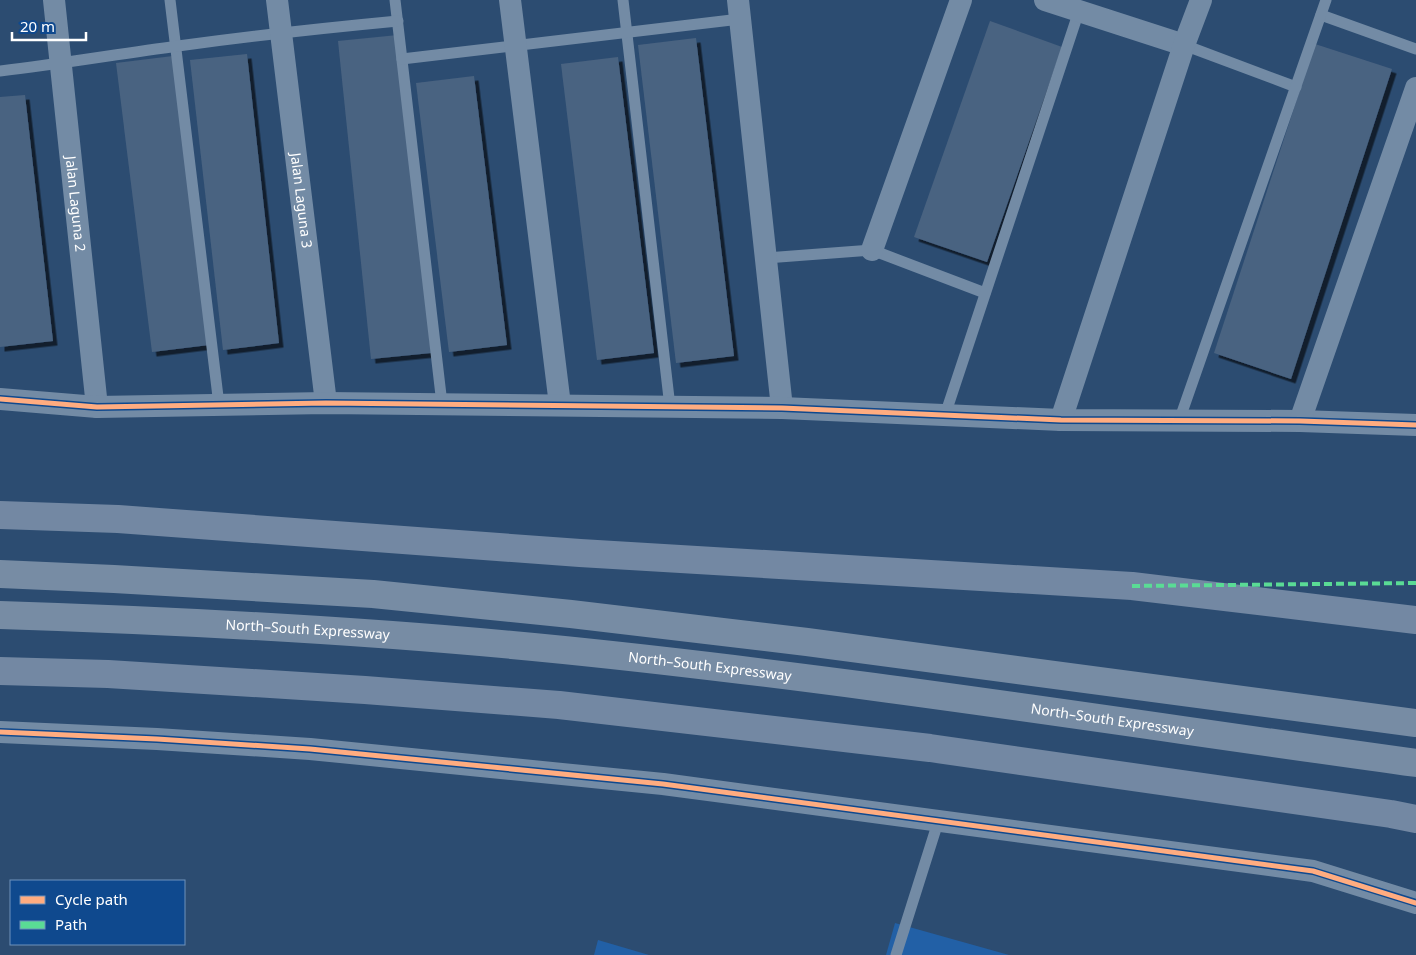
<svg xmlns="http://www.w3.org/2000/svg" width="1416" height="955" font-family="'Noto Sans',sans-serif">
  <defs>
    <filter id="shadow"><feDropShadow dx="4.5" dy="4.5" stdDeviation="0" flood-color="#0009"/></filter>
  </defs>
  <rect width="100%" height="100%" fill="#2c4c71"/>
  <g fill="#2260a6">
    <path d="M895,923L1009,955H886Z"/>
    <path d="M598,940L649,955H594Z"/>
  </g>
  <g fill="#4a6381" filter="url(#shadow)">
    <path d="M990,21L1062,47L987,262L914,237Z"/>
    <path d="M398,35L431,353L371,359L338,41Z"/>
    <path d="M696,38L734,356L676,363L638,45Z"/>
    <path d="M1315,44L1392,69L1291,379L1214,353Z"/>
    <path d="M247,54L279,343L223,350L190,60Z"/>
    <path d="M173,56L209,345L152,352L116,63Z"/>
    <path d="M618,57L654,353L597,360L561,64Z"/>
    <path d="M474,76L507,345L449,352L416,83Z"/>
    <path d="M25,95L53,341L0,347V97Z"/>
  </g>
  <g fill="none" stroke-linecap="round" stroke-linejoin="round">
    <g stroke="#738ba5" stroke-width="11">
      <path d="M170,0L219,405"/>
      <path d="M395,0L442,404"/>
      <path d="M623,0L670,407"/>
      <path d="M1321,15L1416,49"/>
      <path d="M1184,45L1296,87"/>
      <path d="M402,59L740,19"/>
      <path d="M0,71C60,64 118,54 178,46C251,36 324,28 398,21"/>
      <path d="M766,258L872,250L985,293"/>
      <path d="M945,415L1079,11"/>
      <path d="M1179,421L1326,0"/>
      <path d="M896,955L939,819"/>
    </g>
    <g stroke="#738ba5" stroke-width="22">
      <path id="s1" d="M54,0L97,407"/>
      <path id="s2" d="M277,0L326,403"/>
      <path d="M510,0L560,405"/>
      <path d="M738,0L782,408"/>
      <path d="M1045,0L1184,45"/>
      <path d="M872,250L961,0"/>
      <path d="M0,399L97,407L326,403L782,408L1061,420L1300,421L1416,425"/>
      <path d="M1061,420L1184,45L1201,0"/>
      <path d="M1300,421L1416,88"/>
      <path d="M0,732L157,739L310,749L663,784L1313,871L1416,903"/>
    </g>
    <g stroke="#7388a3" stroke-width="28">
      <path d="M0,515L118,519L580,553L1132,586L1416,620"/>
      <path d="M0,671L108,674L365,690L559,705L930,748L1391,814L1416,819"/>
    </g>
    <g stroke="#778ca4" stroke-width="28">
      <path d="M0,574L114,579L373,594L571,614L807,642L1416,723"/>
      <path id="s3" d="M0,615C188,621 377,631 564,650C849,679 1132,724 1416,763"/>
    </g>
    <path stroke="#5adb95" stroke-width="4" stroke-dasharray="8 4" stroke-linecap="butt" d="M1132,586L1416,583"/>
    <g stroke="#0f498e" stroke-width="8">
      <g id="cycleway">
        <path d="M0,399L97,407L326,403L782,408L1061,420L1300,421L1416,425"/>
        <path d="M0,732L157,739L310,749L663,784L1313,871L1416,903"/>
      </g>
    </g>
    <use href="#cycleway" stroke="#ffac80" stroke-width="5"/>
  </g>
  <g text-anchor="middle" stroke-width="5" stroke-linejoin="round" paint-order="stroke">
    <g font-size="14" fill="#fff" stroke="#0f498e">
      <text dy="5" stroke="none"><textPath href="#s2" startOffset="202">Jalan Laguna 3</textPath></text>
      <text dy="5" stroke="none"><textPath href="#s1" startOffset="205">Jalan Laguna 2</textPath></text>
      <text dy="5" stroke="none"><textPath href="#s3" startOffset="308">North–South Expressway</textPath></text>
      <text dy="5" stroke="none"><textPath href="#s3" startOffset="712">North–South Expressway</textPath></text>
      <text dy="5" stroke="none"><textPath href="#s3" startOffset="1118">North–South Expressway</textPath></text>
    </g>
  </g>
  <rect x="10" y="880" width="175" height="65" fill="#0f498e" stroke="#6f92bb"/>
  <rect x="20" y="896" width="25" height="8" fill="#ffac80" stroke="#6f92bb"/>
  <text x="55" y="905" font-size="15" fill="#ffffff">Cycle path</text>
  <rect x="20" y="921" width="25" height="8" fill="#5adb95" stroke="#6f92bb"/>
  <text x="55" y="930" font-size="15" fill="#ffffff">Path</text>
  <path d="M12 32v8h74v-8" fill="none" stroke="#ffffff" stroke-width="2.5"/>
  <text x="20" y="32" font-size="15" fill="#ffffff" stroke="#0f498e" stroke-width="4" paint-order="stroke">20 m</text>
</svg>
